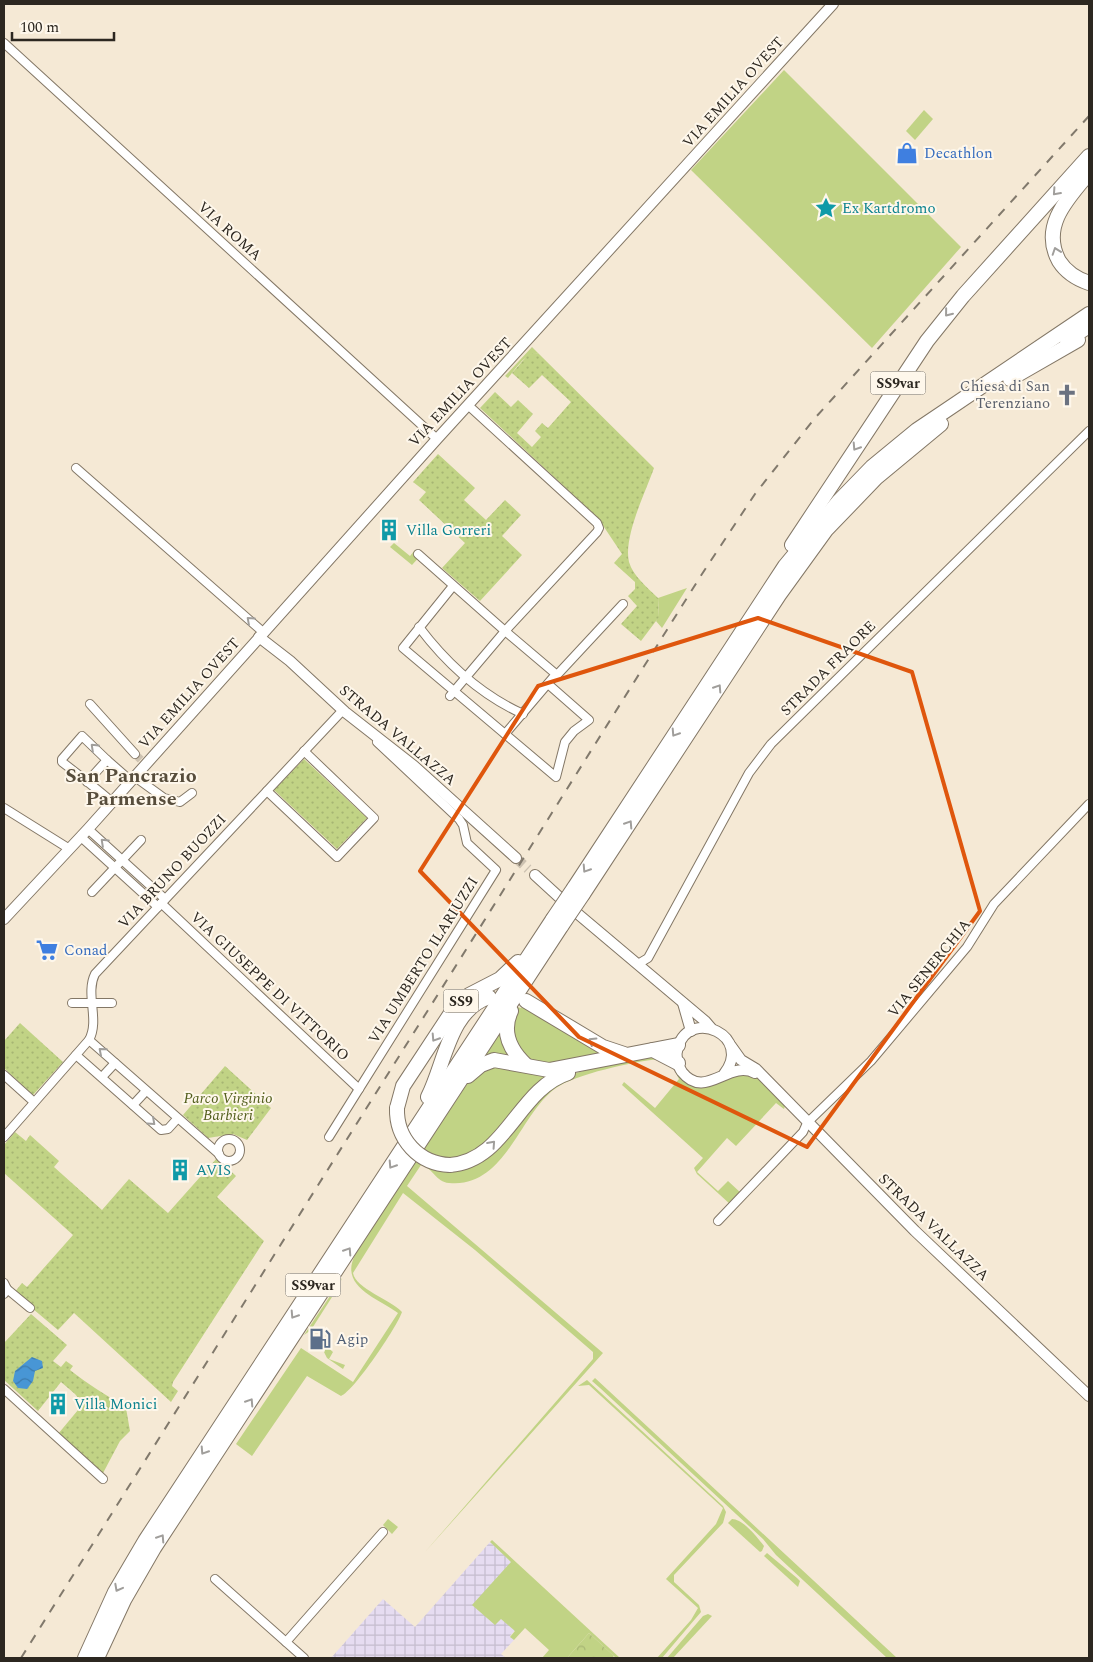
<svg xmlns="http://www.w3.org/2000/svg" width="1093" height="1662" font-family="Spectral,serif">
  <defs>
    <pattern id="industrial-grid" width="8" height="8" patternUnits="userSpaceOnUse" patternTransform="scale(1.25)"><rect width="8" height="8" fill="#e6dcf1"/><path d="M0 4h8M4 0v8" fill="none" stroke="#c5bdce"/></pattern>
    <pattern id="forest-crowns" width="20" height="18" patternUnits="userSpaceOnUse" patternTransform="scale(1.25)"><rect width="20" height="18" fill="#c1d385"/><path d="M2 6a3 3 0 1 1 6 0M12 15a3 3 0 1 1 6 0" fill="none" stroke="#a6b573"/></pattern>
    <pattern id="park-dots" width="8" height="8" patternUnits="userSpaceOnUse" patternTransform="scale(1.25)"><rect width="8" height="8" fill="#c1d385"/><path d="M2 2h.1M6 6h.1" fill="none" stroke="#a6b573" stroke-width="1.8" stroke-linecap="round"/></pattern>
    <pattern id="water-waves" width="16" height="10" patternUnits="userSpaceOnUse" patternTransform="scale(1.25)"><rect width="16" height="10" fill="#4896d5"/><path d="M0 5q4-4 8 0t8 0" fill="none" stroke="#3c7aac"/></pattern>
  </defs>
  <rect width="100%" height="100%" fill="#f5e9d5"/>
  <path fill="url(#industrial-grid)" d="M490,1542L547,1595L510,1636L514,1640L501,1654L506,1658H331L383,1599L415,1627Z"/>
  <g fill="#c1d385">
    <path d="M784,70L961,247L872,348L691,170Z"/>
    <path d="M924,110L933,119L915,140L906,131Z"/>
    <path d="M532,347L539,354C527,350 515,370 508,378L505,376Z"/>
    <path d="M394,543L410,556L415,550L422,554L412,565L390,547Z"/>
    <path d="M687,588L662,628L656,621L659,616L658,598Z"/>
    <path d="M524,1004L604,1052L551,1065L531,1062L510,1036L517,1007L521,1008Z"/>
    <path d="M500,1031L512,1057L481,1060Z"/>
    <path d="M650,1055C679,1053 672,1074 692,1083C714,1094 727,1067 747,1073C761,1076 776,1095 785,1106L784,1109L776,1103L736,1146L727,1138L697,1172L718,1191L728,1181L742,1194L731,1205L697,1174L694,1168L703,1158L622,1085L624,1082L655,1108L679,1079L671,1063L658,1059C633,1062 576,1074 556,1088C520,1113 505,1189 449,1183C436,1182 433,1168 421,1165L407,1186L603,1353L425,1552L593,1359V1352L475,1250L403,1193L353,1273C356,1289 390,1299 402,1312C397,1327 354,1391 341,1396L307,1376L252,1456L236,1444L301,1348L353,1382L398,1313C378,1298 339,1287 355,1255L417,1159C430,1167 442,1169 455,1167C501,1162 516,1107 551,1084C572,1071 625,1060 650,1055Z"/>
    <path d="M487,1065L549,1075L483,1148L450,1161L422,1152L473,1075Z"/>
    <path d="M342,1278L339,1286L311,1330L304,1335Z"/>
    <path d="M326,1346L333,1352L329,1359L345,1365L343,1369L327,1358L324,1352Z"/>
    <path d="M595,1378L897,1658H887L776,1555L763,1539L600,1388L592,1381Z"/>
    <path d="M587,1380L723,1506L726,1512L723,1523L674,1575V1582L699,1605L701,1612L662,1658H657L691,1620L698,1608L666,1579L716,1524L723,1508L589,1385L578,1386Z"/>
    <path d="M388,1519L398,1527L392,1534L383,1525Z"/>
    <path d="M732,1519C743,1519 757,1537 764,1546L762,1551L760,1552L728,1523Z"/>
    <path d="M492,1540L620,1658H616L589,1633L567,1658H542L549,1650L525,1628L514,1640L510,1637L515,1631L501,1619L495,1625L472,1605L511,1562L490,1542Z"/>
    <path d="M767,1553L797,1578L800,1581L798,1587L764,1556Z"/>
    <path d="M708,1614L712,1616L673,1658H667L703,1616Z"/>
  </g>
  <path fill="url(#forest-crowns)" d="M589,1633L614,1656L612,1658H567Z"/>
  <g fill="url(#park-dots)">
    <path d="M535,353L539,354L654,468C646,491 623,537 629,562C633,576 648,588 658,598L659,617L641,641L621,624L637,606L628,596L635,589V582L614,563L622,554L598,518L480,408L495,392L511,407L518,400L533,414L517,433L532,447L541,437L535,431L542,423L548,428L571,402L542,375L529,388L512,373L528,355Z"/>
    <path d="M438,454L475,488L464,500L486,520L505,500L521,515L502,536L522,555L480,601L442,568L465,543L419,500L426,492L413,482Z"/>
    <path d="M304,759L367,818L337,849L274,790Z"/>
    <path d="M20,1023L63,1062L33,1095L4,1068V1041Z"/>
    <path d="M225,1066L271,1108L247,1140L233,1134L208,1138L183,1115Z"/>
    <path d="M15,1132L26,1141L30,1135L59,1161L54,1167L102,1210L129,1179L168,1213L217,1158L236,1176L217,1197L264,1241L173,1382L172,1386L178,1391L171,1402L74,1313L58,1330L14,1293L22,1283L27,1287L73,1235L4,1173V1145Z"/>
    <path d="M31,1314L67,1345L53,1361L61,1367L66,1361L73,1366L70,1370C87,1384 107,1395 126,1408L130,1431L120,1441L102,1475L58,1434L83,1404L75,1394L61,1382L38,1411L4,1380V1343Z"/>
  </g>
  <path fill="url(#water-waves)" d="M32,1357L42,1361L43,1368L35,1371L33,1381L27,1389L18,1388L13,1381L15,1371Z"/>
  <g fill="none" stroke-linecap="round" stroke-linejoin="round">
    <path stroke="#cdc2b1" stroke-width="8" stroke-dasharray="8 4" stroke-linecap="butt" d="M135,754L143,762"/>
    <path stroke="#cdc2b1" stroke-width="10" stroke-dasharray="10 5" stroke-linecap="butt" d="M516,858L528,869"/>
    <g stroke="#837766" stroke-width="10">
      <g id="street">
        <path d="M4,43L437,439"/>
        <path d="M469,406L597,523L599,528L597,532L505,631L557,675L623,604"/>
        <path d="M76,468L263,632"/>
        <path d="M418,554L505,631L450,696"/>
        <path d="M453,586L403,648L556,777L565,742L574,731L589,720L548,684"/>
        <path d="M419,627C447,664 481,695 523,714"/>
        <path d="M90,704L135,754"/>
        <path d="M505,734L556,674"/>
        <path d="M107,760L131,781"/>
        <path d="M135,777L164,798L180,802L192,793"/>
        <path d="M87,782L107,760L82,736L62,759V762C79,775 96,788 112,802"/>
        <path d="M267,791L337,857L374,818L304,751"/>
        <path d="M4,808L68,848"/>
        <path d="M88,829L165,899"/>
        <path d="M81,837L158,907"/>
        <path d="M92,892L141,840"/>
        <path d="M161,903L359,1089"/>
        <path d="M638,964L648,958L749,773L771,744L1089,431"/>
        <path d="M72,1003H112"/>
        <path d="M89,1040L219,1154"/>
        <path d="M76,1055L161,1130L168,1129L177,1119"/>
        <path d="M4,1075L34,1102"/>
        <path d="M102,1077L115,1063"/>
        <path d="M133,1105L146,1091"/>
        <path d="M4,1137L89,1040C100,1020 85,994 95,974L343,710"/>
        <path d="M329,1137L496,870L467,843L463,825L459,819L377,742"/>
        <circle cx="229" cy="1150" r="11"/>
        <path d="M718,1221L803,1132L807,1123L871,1061L967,947L994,904L1089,804"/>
        <path d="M4,1283L7,1289L4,1294"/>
        <path d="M7,1289L30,1308"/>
        <path d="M4,1389L103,1479"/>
        <path d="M215,1579L304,1658"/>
        <path d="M286,1642L383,1532"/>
      </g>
    </g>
    <g stroke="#837766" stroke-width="12">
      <g id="secondary">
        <path d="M259,637L290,661L345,712L414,766L516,858"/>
        <path d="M535,875L559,897"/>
        <path d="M578,914L705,1021L711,1028"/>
        <path d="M4,919L88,829L437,439L833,4"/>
        <path d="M683,1003L691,1031"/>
        <path d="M731,1046L741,1060L756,1069L915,1231L1089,1396"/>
        <path d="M724,1074C754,1036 690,1007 678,1047C675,1055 677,1065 682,1072C705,1101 729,1059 755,1073"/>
      </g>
    </g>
    <g stroke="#837766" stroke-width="16">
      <g id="highway">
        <path d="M1089,173C1068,198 1040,226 1059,261C1066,272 1077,279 1089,283"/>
        <path d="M1067,340L1089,326"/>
        <path d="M1010,379L1078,340"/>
        <path d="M792,545L927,341L963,296L1089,156"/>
        <path d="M574,888L785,566L838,502L872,467L917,430L1089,314"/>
        <path d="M583,894L779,595L826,530L877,477L941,424"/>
        <path d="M526,1001L603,1047L624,1054"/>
        <path d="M511,1011C501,1032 510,1050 526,1065"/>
        <path d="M653,1050L678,1063"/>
        <path d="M468,1076L481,1065L494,1060L549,1070L678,1045"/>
        <path d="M428,1097C445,1064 449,1010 489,997"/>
        <path d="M397,1108L403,1086L455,1007L469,995L500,979L518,962"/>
        <path d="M450,1165C506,1161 518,1089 568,1073"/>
        <path d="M85,1658L115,1592L145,1541L553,919"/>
        <path d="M97,1658L124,1600L154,1548L562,925"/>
      </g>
    </g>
    <use href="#street" stroke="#fff" stroke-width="8"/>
    <use href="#secondary" stroke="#fff" stroke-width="10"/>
    <use href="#highway" stroke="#fff" stroke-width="14"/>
    <path stroke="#81796c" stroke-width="2" stroke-dasharray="9 9" stroke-linecap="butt" d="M21,1658L702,574L755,494L815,418L1089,116"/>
    <g stroke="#837766" stroke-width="16" stroke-linecap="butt">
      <g id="highway-bridge">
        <path d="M553,919L574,888"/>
        <path d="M562,925L583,894"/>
        <path d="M397,1108C396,1139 419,1164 450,1165"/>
      </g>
    </g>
    <use href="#highway-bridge" stroke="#fff" stroke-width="14"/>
  </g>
  <defs><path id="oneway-chevron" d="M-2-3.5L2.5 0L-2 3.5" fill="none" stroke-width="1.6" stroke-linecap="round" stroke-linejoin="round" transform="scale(1.25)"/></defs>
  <g stroke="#a09e9b">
    <use href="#oneway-chevron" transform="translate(1056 192) rotate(132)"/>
    <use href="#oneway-chevron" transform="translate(1056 251) rotate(-109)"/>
    <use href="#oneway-chevron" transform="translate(948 313) rotate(129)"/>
    <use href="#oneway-chevron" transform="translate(856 447) rotate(123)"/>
    <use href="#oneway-chevron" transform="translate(250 620) rotate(-138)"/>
    <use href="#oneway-chevron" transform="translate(718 688) rotate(-57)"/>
    <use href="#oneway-chevron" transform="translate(675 733) rotate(123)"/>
    <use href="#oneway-chevron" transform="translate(94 747) rotate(-137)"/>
    <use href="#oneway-chevron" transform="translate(629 824) rotate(-57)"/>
    <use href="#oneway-chevron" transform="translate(104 842) rotate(-137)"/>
    <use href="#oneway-chevron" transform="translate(586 869) rotate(123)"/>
    <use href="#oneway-chevron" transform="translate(435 1038) rotate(123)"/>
    <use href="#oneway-chevron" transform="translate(592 1041) rotate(-148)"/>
    <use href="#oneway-chevron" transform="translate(102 1051) rotate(-139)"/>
    <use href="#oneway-chevron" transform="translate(152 1122) rotate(42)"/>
    <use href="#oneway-chevron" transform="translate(492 1144) rotate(-48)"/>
    <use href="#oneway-chevron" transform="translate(392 1165) rotate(123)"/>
    <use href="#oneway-chevron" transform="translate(348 1251) rotate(-57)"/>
    <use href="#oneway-chevron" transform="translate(294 1315) rotate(123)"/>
    <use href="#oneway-chevron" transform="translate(250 1402) rotate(-57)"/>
    <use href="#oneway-chevron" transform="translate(204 1451) rotate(123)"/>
    <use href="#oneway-chevron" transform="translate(161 1538) rotate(-57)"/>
    <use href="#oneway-chevron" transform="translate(118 1588) rotate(118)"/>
  </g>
  <path fill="none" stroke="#df560d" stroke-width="4" stroke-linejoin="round" d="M758,618L912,672L980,911L807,1147L579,1037L420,871L538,686Z"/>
  <defs>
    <g id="shop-bare" transform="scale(1.725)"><path d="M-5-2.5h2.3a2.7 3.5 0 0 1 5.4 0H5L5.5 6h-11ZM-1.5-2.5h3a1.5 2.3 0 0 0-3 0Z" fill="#3f7fe0" stroke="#fef7eb" stroke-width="2.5" paint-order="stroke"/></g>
    <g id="sight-bare" transform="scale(1.725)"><path d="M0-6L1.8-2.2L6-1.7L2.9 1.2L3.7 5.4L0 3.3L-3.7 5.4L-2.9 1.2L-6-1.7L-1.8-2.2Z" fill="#0f9aa8" stroke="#fef7eb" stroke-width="2.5" paint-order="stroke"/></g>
    <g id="church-bare" transform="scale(1.725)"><path d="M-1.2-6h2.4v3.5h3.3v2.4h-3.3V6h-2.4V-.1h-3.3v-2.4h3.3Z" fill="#6b7280" stroke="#fef7eb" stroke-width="2.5" paint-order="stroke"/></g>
    <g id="building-bare" transform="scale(1.725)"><path d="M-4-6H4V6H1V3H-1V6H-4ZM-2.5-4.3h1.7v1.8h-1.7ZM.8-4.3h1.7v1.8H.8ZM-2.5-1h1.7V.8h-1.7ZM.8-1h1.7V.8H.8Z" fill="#0f9aa8" stroke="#fef7eb" stroke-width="2.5" paint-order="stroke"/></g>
    <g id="supermarket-bare" transform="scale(1.725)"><path d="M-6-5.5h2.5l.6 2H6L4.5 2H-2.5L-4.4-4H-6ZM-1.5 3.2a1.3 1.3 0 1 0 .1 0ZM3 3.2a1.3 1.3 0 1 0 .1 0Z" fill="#3f7fe0" stroke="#fef7eb" stroke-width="2.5" paint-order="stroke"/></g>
    <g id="fuel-bare" transform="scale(1.725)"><path d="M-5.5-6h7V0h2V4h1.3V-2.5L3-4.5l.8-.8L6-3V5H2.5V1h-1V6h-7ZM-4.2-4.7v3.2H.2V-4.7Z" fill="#5c6f8a" stroke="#fef7eb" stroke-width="2.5" paint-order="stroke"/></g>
  </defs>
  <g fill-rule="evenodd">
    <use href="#shop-bare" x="907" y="153"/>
    <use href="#sight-bare" x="826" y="208"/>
    <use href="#church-bare" x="1067" y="395"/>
    <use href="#building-bare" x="389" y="530"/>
    <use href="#supermarket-bare" x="47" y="950"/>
    <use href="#building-bare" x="180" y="1170"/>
    <use href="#fuel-bare" x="320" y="1339"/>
    <use href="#building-bare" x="58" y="1404"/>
  </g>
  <g text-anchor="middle" stroke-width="4" stroke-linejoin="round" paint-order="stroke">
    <g fill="#fef7eb" stroke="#6b655d" stroke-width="1">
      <rect x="870.5" y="371.5" width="55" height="23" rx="4"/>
      <rect x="443.5" y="989.5" width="35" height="23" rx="4"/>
      <rect x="285.5" y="1273.5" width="55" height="23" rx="4"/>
    </g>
    <g font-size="14" font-weight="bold" fill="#2c2720">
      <text x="898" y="388">SS9var</text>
      <text x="461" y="1006">SS9</text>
      <text x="313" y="1290">SS9var</text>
    </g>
    <g font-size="15" fill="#2c2720" stroke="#fef7eb">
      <text transform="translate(733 92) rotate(-48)" y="5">VIA EMILIA OVEST</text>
      <text transform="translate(230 231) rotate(42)" y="5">VIA ROMA</text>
      <text transform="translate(460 392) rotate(-47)" y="5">VIA EMILIA OVEST</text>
      <text transform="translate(828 668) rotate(-45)" y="5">STRADA FRAORE</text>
      <text transform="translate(189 693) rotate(-48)" y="5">VIA EMILIA OVEST</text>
      <text transform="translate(398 735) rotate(40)" y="5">STRADA VALLAZZA</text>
      <text transform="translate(172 871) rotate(-47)" y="5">VIA BRUNO BUOZZI</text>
      <text transform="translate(423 960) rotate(-58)" y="5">VIA UMBERTO ILARIUZZI</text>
      <text transform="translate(929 968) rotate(-51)" y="5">VIA SENERCHIA</text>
      <text transform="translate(270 986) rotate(43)" y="5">VIA GIUSEPPE DI VITTORIO</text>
      <text transform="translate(934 1227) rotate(44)" y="5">STRADA VALLAZZA</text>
    </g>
    <g font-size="15" fill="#366cbe" stroke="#fef7eb" text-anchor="start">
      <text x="924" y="158">Decathlon</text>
      <text x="64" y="955">Conad</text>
    </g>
    <g font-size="15" fill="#0d838f" stroke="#fef7eb" text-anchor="start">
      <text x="842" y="213">Ex Kartdromo</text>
      <text x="406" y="535">Villa Gorreri</text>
      <text x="196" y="1175">AVIS</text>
      <text x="74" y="1409">Villa Monici</text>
    </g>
    <g font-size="15" fill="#5b616d" stroke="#fef7eb" text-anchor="end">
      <text x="1050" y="391">Chiesa di San<tspan x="1050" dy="17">Terenziano</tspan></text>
    </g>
    <g font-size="15" font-style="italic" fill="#525e1c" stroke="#fef7eb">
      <text x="228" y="1103">Parco Virginio<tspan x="228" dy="17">Barbieri</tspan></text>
    </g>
    <g font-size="15" fill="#4e5e75" stroke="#fef7eb" text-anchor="start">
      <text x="336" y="1344">Agip</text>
    </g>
    <g font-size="20" font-weight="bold" fill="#574d3c" stroke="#fef7eb">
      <text x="131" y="782">San Pancrazio<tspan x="131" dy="23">Parmense</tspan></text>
    </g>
  </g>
  <rect width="1093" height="1662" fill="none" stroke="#2c2720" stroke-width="10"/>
  <path d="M12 32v8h102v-8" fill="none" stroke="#2c2720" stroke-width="2.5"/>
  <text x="20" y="32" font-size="15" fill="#2c2720" stroke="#fef7eb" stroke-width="4" paint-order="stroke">100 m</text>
</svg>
